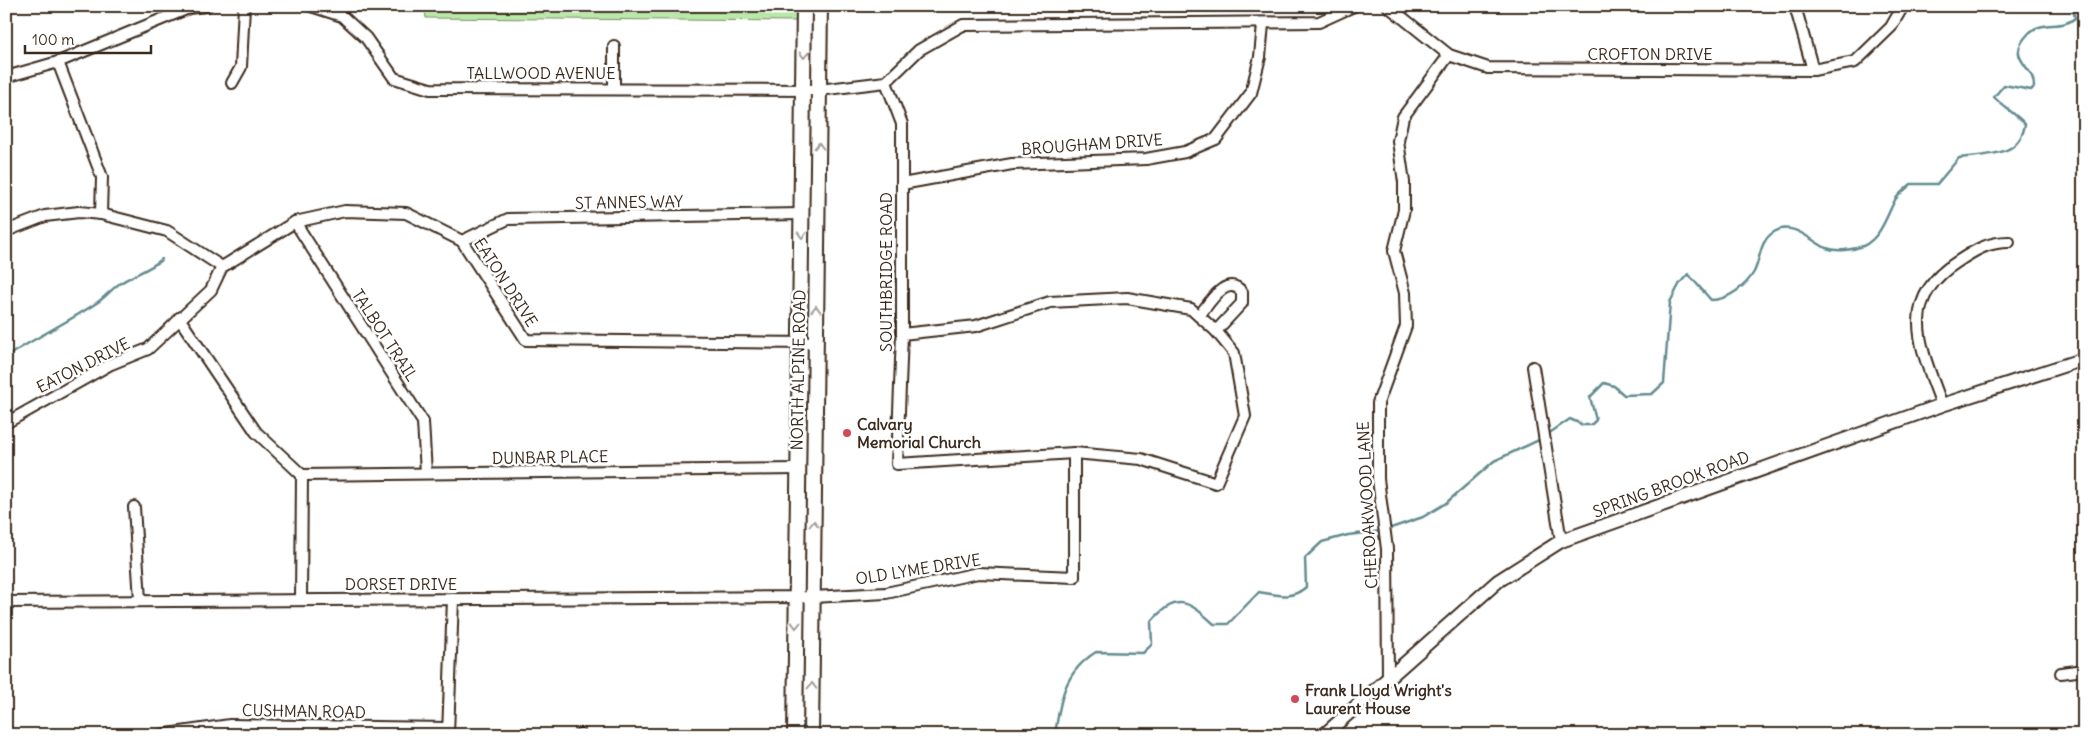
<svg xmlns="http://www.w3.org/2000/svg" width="2090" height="741" font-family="Delius,sans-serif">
  <rect width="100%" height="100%" fill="#fff"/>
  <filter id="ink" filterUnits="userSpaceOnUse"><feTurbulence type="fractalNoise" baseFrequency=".02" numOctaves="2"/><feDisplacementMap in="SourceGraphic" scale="10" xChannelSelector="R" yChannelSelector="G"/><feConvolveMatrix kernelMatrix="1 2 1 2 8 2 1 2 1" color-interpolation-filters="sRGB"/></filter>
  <g filter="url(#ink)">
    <path fill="#b8e9a8" stroke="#7a8a63" d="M424,6H796L797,21L426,18Z"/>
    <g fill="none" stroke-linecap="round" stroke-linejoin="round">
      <g stroke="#648c8f" stroke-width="2.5">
        <path d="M6,357C35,338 66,323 95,304C105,298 112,288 122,282C135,274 151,269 162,259"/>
        <path d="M1548,434L1570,419L1583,425H1591L1596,420L1590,397L1604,383L1614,386L1624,395L1652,394L1664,383L1670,302L1680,283L1688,274L1711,300C1728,300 1746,286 1754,272C1761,258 1759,241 1774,232C1792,220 1811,241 1826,248C1837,252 1853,250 1863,246C1881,238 1887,215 1895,200C1898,194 1906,189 1911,184H1937L1959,158C1987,154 2020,158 2025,124C2015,113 2004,108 1994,97L2004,85L2031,90L2034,87C2035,64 2003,60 2029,33C2042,20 2062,30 2075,18L2072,6"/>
        <path d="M1388,529L1423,517L1446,503L1494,461L1541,439"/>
        <path d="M1055,735C1060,700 1064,672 1096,652L1143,653L1152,644L1151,622C1176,592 1189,601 1214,624H1228L1259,592C1276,595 1292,600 1306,587L1305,558L1322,542L1348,535L1382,531"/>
      </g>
      <g stroke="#3b2a1e" stroke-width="14">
        <g id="minor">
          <path d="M311,6L342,16L366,38L394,78L430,89L819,90L886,82L919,50L963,25L1319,22L1354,6"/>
          <path d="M1388,6L1449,55L1488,68L1813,70L1855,62L1891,27L1903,6"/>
          <path d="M1795,6L1813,70"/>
          <path d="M614,46V88"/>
          <path d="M58,62L102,177L101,214"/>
          <path d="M6,77L58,62L189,8L207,6"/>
          <path d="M886,82L902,124V334L897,464L1074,453L1141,459L1216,483L1245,416L1234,353L1216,331L1191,309L1127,298L1050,302L976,326L902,334"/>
          <path d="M232,83L241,67L244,6"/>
          <path d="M902,184L1012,164L1146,159L1185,152L1216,139L1251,93L1260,57L1263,24"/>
          <path d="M295,222L423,422L426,473"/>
          <path d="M6,231L45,216L79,212L101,214L167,231L222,267"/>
          <path d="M462,241L508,219L802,214"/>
          <path d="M1199,316C1208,305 1226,273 1242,292V303L1216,331"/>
          <path d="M179,318L256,432L302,475L301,599"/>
          <path d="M1533,367L1561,541"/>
          <path d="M1942,405C1922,350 1896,301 1957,262C1975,250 1988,242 2009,242"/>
          <path d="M6,423L111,364L148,349L211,290L222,267L295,222L345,211L406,213L462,241L526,340L816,343"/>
          <path d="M302,475L798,469"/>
          <path d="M134,507L140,600"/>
          <path d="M6,602L813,597L886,593L978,573L1074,577V453"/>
          <path d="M2061,673L2084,670"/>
          <path d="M1388,678L1387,549L1378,479V403L1406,326L1405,293L1394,251L1404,210V182L1398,141L1403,117L1449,55"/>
          <path d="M448,734L453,599"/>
          <path d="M160,735L230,725L448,728"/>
          <path d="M579,735L580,734"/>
        </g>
      </g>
      <g stroke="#3b2a1e" stroke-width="16">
        <path id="tertiary" d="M1324,735L1498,581L1561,541L1942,405L2084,359"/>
      </g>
      <g stroke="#3b2a1e" stroke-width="18">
        <g id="secondary">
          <path d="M795,735L804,6"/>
          <path d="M811,735L820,6"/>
        </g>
      </g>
      <use href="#minor" stroke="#fff" stroke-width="10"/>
      <use href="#tertiary" stroke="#fff" stroke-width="12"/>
      <use href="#secondary" stroke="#fff" stroke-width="14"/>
    </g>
    <defs><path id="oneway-chevron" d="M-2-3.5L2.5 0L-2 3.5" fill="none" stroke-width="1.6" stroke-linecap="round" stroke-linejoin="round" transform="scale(1.25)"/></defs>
    <g stroke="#a79f9a">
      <use href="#oneway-chevron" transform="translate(804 55) rotate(91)"/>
      <use href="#oneway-chevron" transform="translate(819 146) rotate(-89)"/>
      <use href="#oneway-chevron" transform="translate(802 235) rotate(91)"/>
      <use href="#oneway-chevron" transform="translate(816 309) rotate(-89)"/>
      <use href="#oneway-chevron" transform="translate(814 524) rotate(-90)"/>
      <use href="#oneway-chevron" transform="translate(796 625) rotate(91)"/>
      <use href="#oneway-chevron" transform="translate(812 686) rotate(-89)"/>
    </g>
  </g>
  <g fill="#d1495b" stroke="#fff" stroke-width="2">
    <circle cx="847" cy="433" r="5"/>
    <circle cx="1295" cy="699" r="5"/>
  </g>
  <g text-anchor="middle" stroke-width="5" stroke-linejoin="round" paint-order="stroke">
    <g font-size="16" fill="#3b2a1e" stroke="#fff">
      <text x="1650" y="60">CROFTON DRIVE</text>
      <text x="541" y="79">TALLWOOD AVENUE</text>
      <text transform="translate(1092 144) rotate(-4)" y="6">BROUGHAM DRIVE</text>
      <text transform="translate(629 202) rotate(-1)" y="6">ST ANNES WAY</text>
      <text transform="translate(886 272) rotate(-90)" y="6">SOUTHBRIDGE ROAD</text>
      <text transform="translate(506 282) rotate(57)" y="6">EATON DRIVE</text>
      <text transform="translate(385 335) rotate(57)" y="6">TALBOT TRAIL</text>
      <text transform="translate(83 365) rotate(-27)" y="6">EATON DRIVE</text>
      <text transform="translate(798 370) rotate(-89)" y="6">NORTH ALPINE ROAD</text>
      <text transform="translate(550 457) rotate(-1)" y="6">DUNBAR PLACE</text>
      <text transform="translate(1671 484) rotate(-20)" y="6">SPRING BROOK ROAD</text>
      <text transform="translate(1367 505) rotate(-93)" y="6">CHEROAKWOOD LANE</text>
      <text transform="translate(918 569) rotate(-9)" y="6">OLD LYME DRIVE</text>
      <text x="401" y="590">DORSET DRIVE</text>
      <text transform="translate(304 711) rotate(1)" y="6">CUSHMAN ROAD</text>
    </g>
    <g font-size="16" font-weight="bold" fill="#3b2a1e" stroke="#fff" text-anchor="start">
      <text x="857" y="430">Calvary<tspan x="857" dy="18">Memorial Church</tspan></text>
      <text x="1305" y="696">Frank Lloyd Wright's<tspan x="1305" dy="18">Laurent House</tspan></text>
    </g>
  </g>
  <rect width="2090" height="741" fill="none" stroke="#fff" stroke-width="25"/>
  <rect x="12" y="12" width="2065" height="716" fill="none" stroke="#3b2a1e" stroke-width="2" filter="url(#ink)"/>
  <path d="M25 45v8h126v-8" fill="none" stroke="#3b2a1e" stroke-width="2.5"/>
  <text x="32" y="45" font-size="15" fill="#3b2a1e" stroke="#ffffff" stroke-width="4" paint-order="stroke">100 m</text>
</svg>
